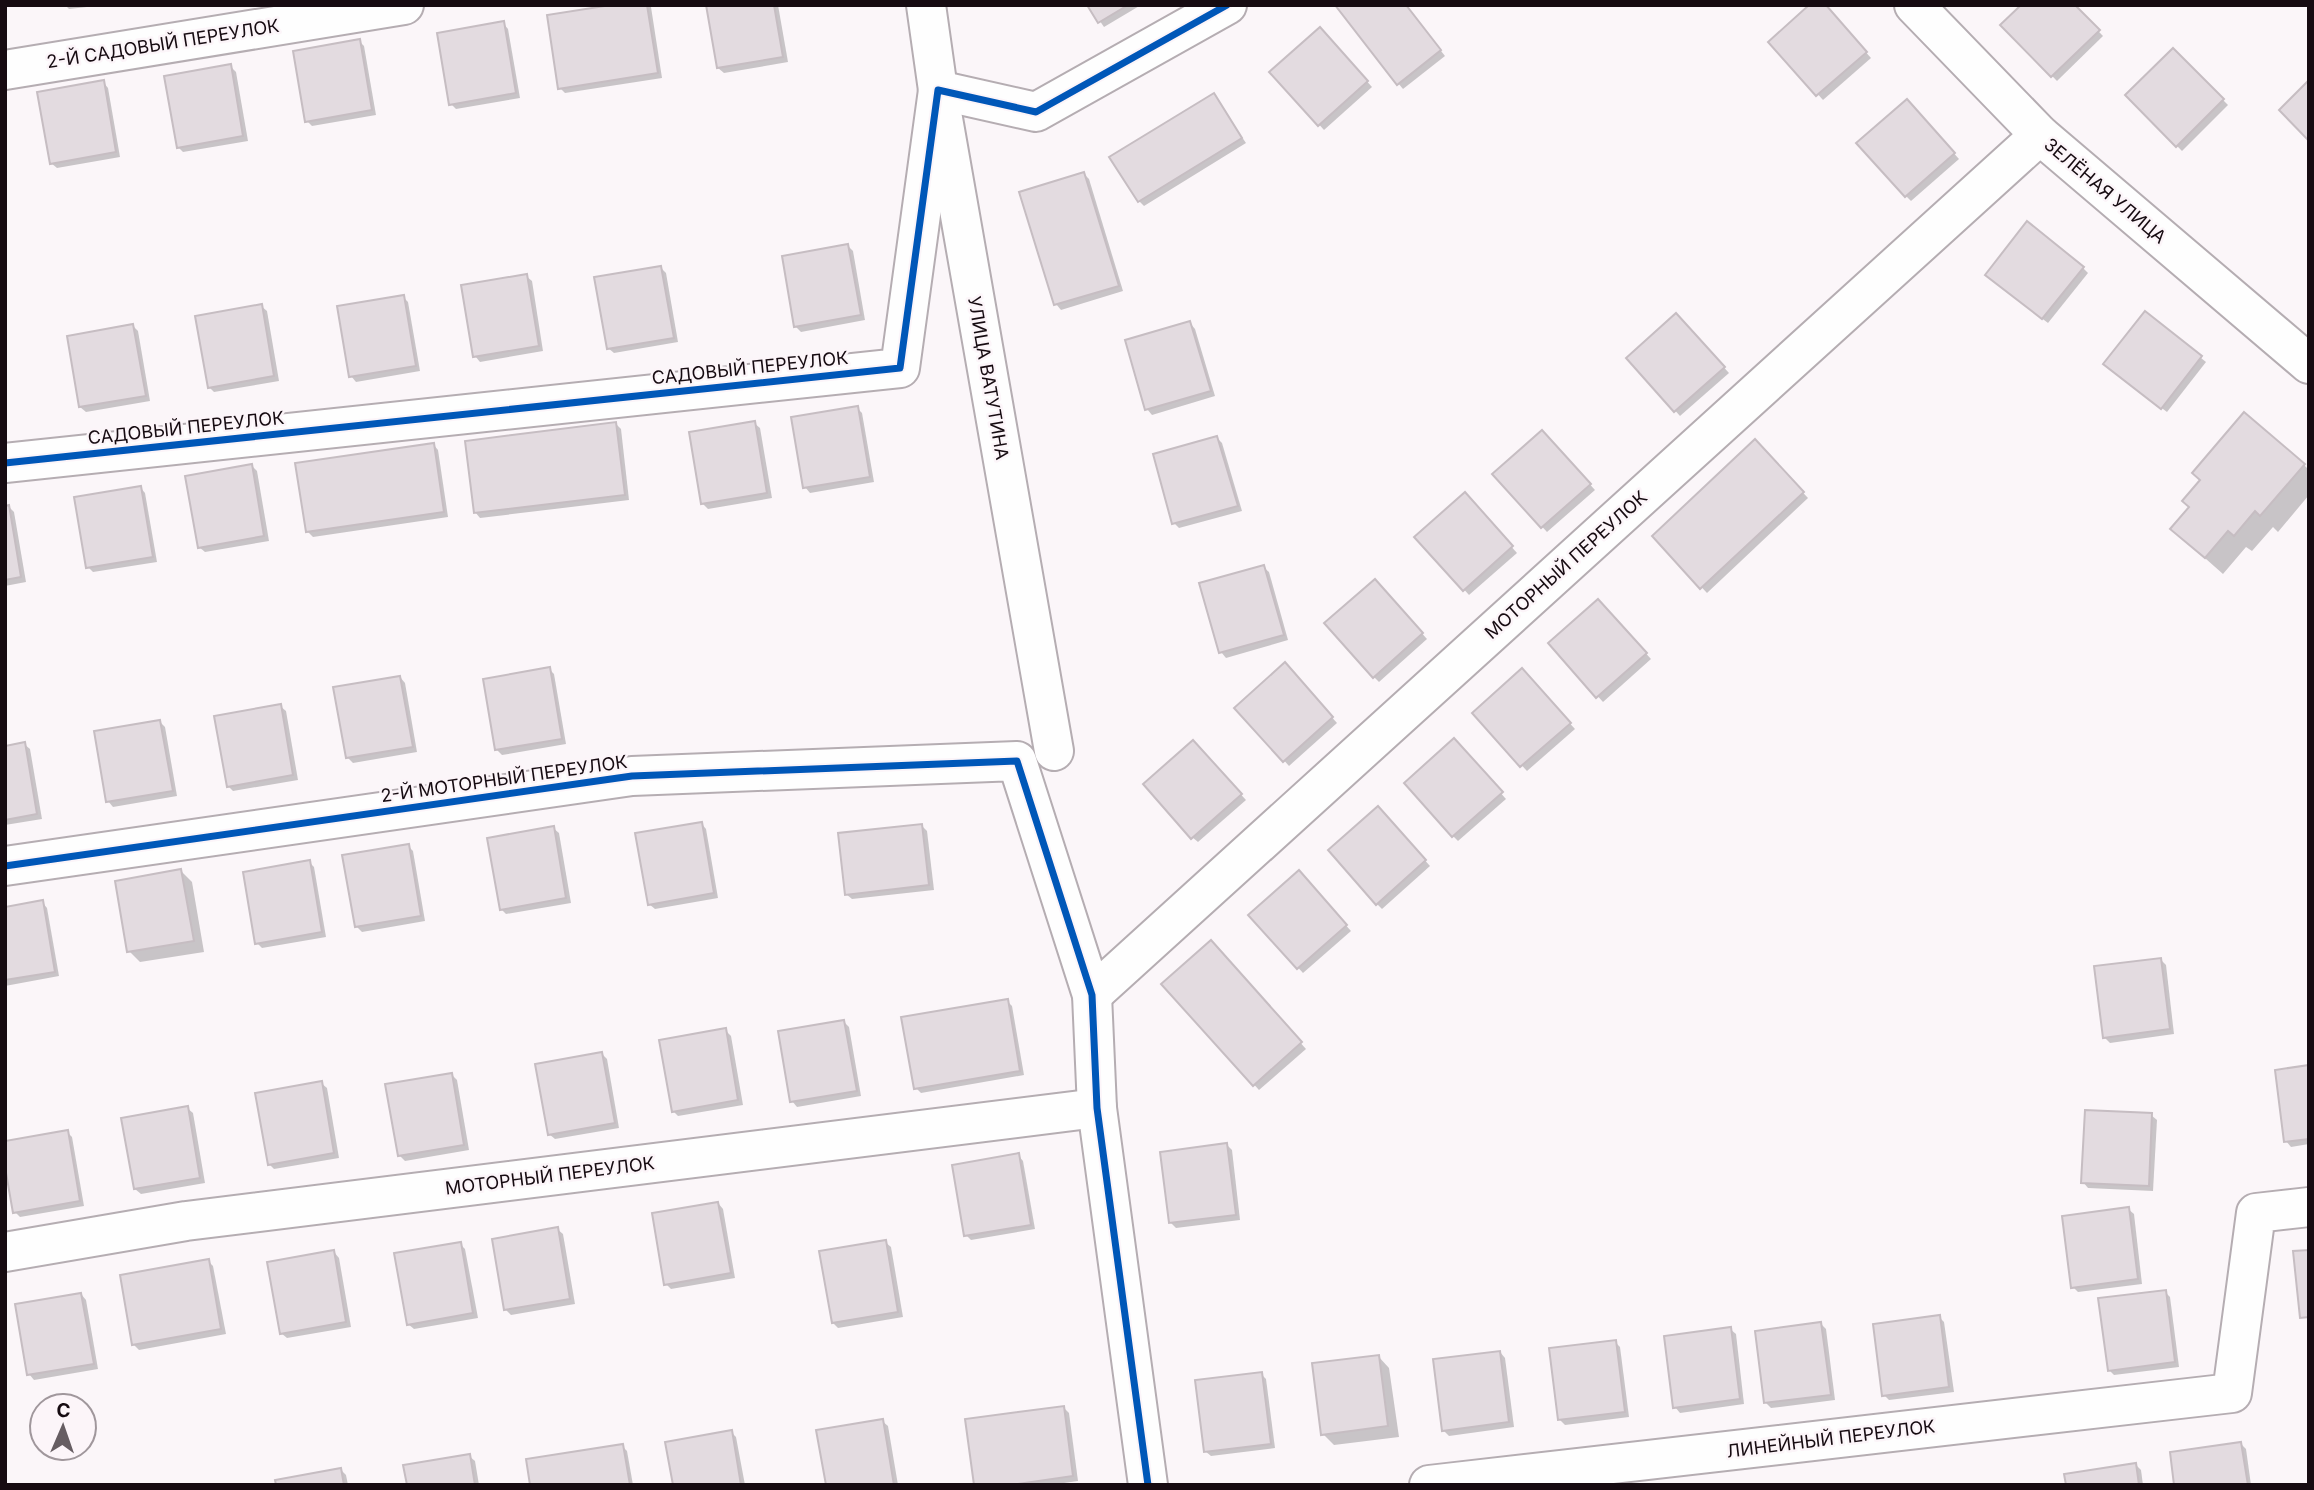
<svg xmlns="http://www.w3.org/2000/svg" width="2314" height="1490" font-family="Inter,sans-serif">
  <rect width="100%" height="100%" fill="#fbf6f9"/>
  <g fill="#0003">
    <path d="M65,5H105L69,9Z"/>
    <path d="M623,5L651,7L662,78L565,93L560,88Z"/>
    <path d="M708,5H778L788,62L724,73L718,68Z"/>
    <path d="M1089,5H1141L1104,27Z"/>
    <path d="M1405,5L1445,56L1403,89L1398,83Z"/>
    <path d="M1824,5L1871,58L1823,100L1771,42Z"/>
    <path d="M2073,5L2103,36L2057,81L2003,25Z"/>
    <path d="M503,23L508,29L520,98L456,109L451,104Z"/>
    <path d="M1325,35L1372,87L1324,130L1272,72Z"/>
    <path d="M359,41L364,46L376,115L312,126L307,121Z"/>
    <path d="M2173,50L2228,105L2182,151L2127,95Z"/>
    <path d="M230,66L236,72L248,141L183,152L178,147Z"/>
    <path d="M103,82L108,88L120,157L57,168L51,163Z"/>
    <path d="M1213,95L1246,143L1144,206L1139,201Z"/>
    <path d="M1907,101L1959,159L1911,201L1906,196Z"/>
    <path d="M1084,174L1089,179L1123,291L1061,310L1056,304Z"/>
    <path d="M848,246L853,251L865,320L801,332L796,327Z"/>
    <path d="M661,268L666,273L678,342L614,353L608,348Z"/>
    <path d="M2083,268L2088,273L2048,323L1992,280Z"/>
    <path d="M526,276L532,281L543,351L480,362L475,356Z"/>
    <path d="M403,297L408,302L420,371L356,382L351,376Z"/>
    <path d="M261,306L267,311L279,381L214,392L209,387Z"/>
    <path d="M2145,313L2206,362L2167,412L2111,369Z"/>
    <path d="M1676,315L1729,373L1680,416L1628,358Z"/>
    <path d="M1190,323L1195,329L1215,396L1152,415L1147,409L1127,342Z"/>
    <path d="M133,326L138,331L150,401L86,412L80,407Z"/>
    <path d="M857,408L862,413L874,482L810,493L805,487Z"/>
    <path d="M754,423L760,428L772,498L708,509L703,504Z"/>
    <path d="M616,424L621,429L629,500L480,518L475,512Z"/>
    <path d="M1542,432L1595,490L1547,532L1494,474Z"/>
    <path d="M1217,438L1222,443L1242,511L1179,528L1174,523Z"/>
    <path d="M1755,442L1808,498L1707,593L1654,536Z"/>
    <path d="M433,444L438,450L448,517L313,537L308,532Z"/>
    <path d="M2304,465L2309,470V495L2278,532L2273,527L2252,551L2246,547L2223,574L2172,529Z"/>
    <path d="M252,466L257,471L269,541L205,552L199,547Z"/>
    <path d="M140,487L145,493L157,562L93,572L88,567Z"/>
    <path d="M1470,500L1517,553L1469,595L1417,537Z"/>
    <path d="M9,507L14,512L26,582L5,586V508Z"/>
    <path d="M1263,567L1269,572L1288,640L1226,658L1221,652Z"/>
    <path d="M1375,581L1427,639L1379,682L1374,677Z"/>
    <path d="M1598,601L1651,659L1603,702L1551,644Z"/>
    <path d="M549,669L554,674L566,744L502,755L497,750Z"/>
    <path d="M1290,670L1337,723L1289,766L1237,708Z"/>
    <path d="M1522,671L1575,729L1527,771L1474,713Z"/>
    <path d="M400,677L405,683L417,752L353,763L347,757Z"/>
    <path d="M280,706L286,711L298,780L233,791L228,786Z"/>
    <path d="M160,722L165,727L177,796L113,807L108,801Z"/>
    <path d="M1454,741L1506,799L1458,841L1453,836Z"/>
    <path d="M1193,742L1246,800L1198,842L1192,837Z"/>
    <path d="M24,744L30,749L42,819L5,825V747Z"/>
    <path d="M1378,808L1430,866L1382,909L1377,904Z"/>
    <path d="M701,823L706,829L718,898L655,909L649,904Z"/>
    <path d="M922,826L927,831L934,890L852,899L846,894Z"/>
    <path d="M553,828L559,833L571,903L506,914L501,909Z"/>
    <path d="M408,846L413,851L425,921L362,932L356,926Z"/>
    <path d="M309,862L314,867L326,937L262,948L257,943Z"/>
    <path d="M181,871L192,882L204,952L140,962L129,951Z"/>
    <path d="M1304,878L1351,931L1303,973L1250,915Z"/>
    <path d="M42,902L47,908L59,976L5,986V909Z"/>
    <path d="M1216,947L1306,1049L1259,1090L1164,984Z"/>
    <path d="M2160,959L2166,965L2174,1034L2110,1043L2105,1038Z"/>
    <path d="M1007,1001L1012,1006L1024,1075L921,1093L916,1088Z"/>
    <path d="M844,1022L849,1027L861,1096L797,1107L792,1101Z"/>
    <path d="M725,1030L731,1036L743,1105L678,1116L673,1111Z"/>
    <path d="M602,1054L607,1059L619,1128L555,1139L549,1134Z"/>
    <path d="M2309,1067V1144L2291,1147L2286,1141Z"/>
    <path d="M452,1075L457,1080L469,1150L405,1161L399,1155Z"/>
    <path d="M321,1083L327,1088L339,1158L274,1169L269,1164Z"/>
    <path d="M187,1108L193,1113L205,1183L141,1194L135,1189Z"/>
    <path d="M2151,1115L2157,1120L2153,1191L2088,1188L2083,1182Z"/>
    <path d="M67,1132L72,1137L84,1206L20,1217L15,1212Z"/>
    <path d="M1226,1144L1232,1150L1240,1220L1176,1228L1171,1223Z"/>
    <path d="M1018,1155L1023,1161L1035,1229L971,1240L966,1235Z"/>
    <path d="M718,1203L723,1209L735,1278L671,1289L666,1284Z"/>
    <path d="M2128,1209L2134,1214L2142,1284L2078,1292L2073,1287Z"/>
    <path d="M557,1229L563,1234L575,1304L511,1315L506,1310Z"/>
    <path d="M885,1242L891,1247L903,1317L838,1328L833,1323Z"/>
    <path d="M460,1244L465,1249L478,1318L414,1329L408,1324Z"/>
    <path d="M334,1252L339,1258L351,1327L287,1338L281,1333Z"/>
    <path d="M208,1261L213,1266L226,1334L139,1350L134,1345Z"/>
    <path d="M2165,1292L2170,1297L2179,1367L2114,1375L2109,1370Z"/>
    <path d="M81,1294L86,1300L98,1369L34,1380L29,1374Z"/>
    <path d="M1939,1317L1944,1322L1954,1392L1889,1400L1884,1395Z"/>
    <path d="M1821,1324L1826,1329L1835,1400L1771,1408L1765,1402Z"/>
    <path d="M1730,1329L1736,1334L1744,1404L1680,1413L1675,1407Z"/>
    <path d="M1615,1342L1620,1347L1629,1417L1565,1425L1559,1419Z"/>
    <path d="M1500,1352L1505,1358L1514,1427L1449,1436L1444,1431Z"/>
    <path d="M1378,1356L1389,1368L1399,1437L1334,1445L1323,1434Z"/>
    <path d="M1261,1374L1266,1379L1275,1448L1211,1456L1205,1451Z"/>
    <path d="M1064,1408L1069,1413L1078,1481L1050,1485H976Z"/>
    <path d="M882,1421L888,1426L898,1485H827Z"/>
    <path d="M731,1432L736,1437L745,1485H674Z"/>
    <path d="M2241,1444L2246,1449L2251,1485H2176Z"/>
    <path d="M622,1446L627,1451L633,1485H532Z"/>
    <path d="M469,1456L475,1461L479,1485H408Z"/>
    <path d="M2136,1465L2141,1470L2143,1485H2067Z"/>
    <path d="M341,1470L346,1475L348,1485H277Z"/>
  </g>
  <g fill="#e3dbe0" stroke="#c6bdc2" stroke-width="2">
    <path d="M611,5H647L658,73L558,89L547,15Z"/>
    <path d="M706,5H774L783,57L717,68Z"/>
    <path d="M1087,5H1128L1098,23Z"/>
    <path d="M1335,5H1406L1441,50L1397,85Z"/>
    <path d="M1809,5H1826L1867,52L1816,96L1768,42Z"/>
    <path d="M2021,5H2075L2100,30L2051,77L2000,25Z"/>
    <path d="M504,21L516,93L449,105L437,33Z"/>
    <path d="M1320,27L1368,81L1318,126L1269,72Z"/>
    <path d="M360,39L372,110L305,122L293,51Z"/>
    <path d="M2173,48L2224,99L2176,147L2125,95Z"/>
    <path d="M231,64L243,136L177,148L164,76Z"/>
    <path d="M104,80L116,152L50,164L37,92Z"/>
    <path d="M2309,80V141L2279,110Z"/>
    <path d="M1214,93L1242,138L1138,202L1109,157Z"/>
    <path d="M1907,99L1955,153L1905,197L1856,143Z"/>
    <path d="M1084,172L1119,286L1054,305L1019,192Z"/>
    <path d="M2027,221L2084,267L2042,319L1985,275Z"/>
    <path d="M848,244L861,315L794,327L782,256Z"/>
    <path d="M661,266L674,338L607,349L594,277Z"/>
    <path d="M527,274L539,346L473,357L461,285Z"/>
    <path d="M404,295L416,366L349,377L337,306Z"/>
    <path d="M262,304L274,376L208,388L195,316Z"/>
    <path d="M2145,311L2202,356L2161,409L2103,364Z"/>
    <path d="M1676,313L1725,367L1674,412L1626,358Z"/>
    <path d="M1190,321L1211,391L1145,410L1125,340Z"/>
    <path d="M133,324L146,396L79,407L67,336Z"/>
    <path d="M858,406L870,477L803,488L791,417Z"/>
    <path d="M2244,412L2305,464L2260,516L2255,511L2234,536L2228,531L2205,558L2170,529L2189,507L2182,501L2200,480L2192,473Z"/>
    <path d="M755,421L767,493L701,504L689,432Z"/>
    <path d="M616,422L625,495L474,513L465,441Z"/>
    <path d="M1542,430L1591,484L1541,528L1492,474Z"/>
    <path d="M1217,436L1238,506L1172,524L1153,454Z"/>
    <path d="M1755,439L1804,492L1700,589L1652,536Z"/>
    <path d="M434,443L444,512L306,532L295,463Z"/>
    <path d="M252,464L264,536L198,548L185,476Z"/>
    <path d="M141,486L153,557L86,568L74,497Z"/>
    <path d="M1465,492L1513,546L1463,591L1414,537Z"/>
    <path d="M9,505L21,577L5,580V506Z"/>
    <path d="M1264,565L1284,635L1219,653L1199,583Z"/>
    <path d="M1375,579L1423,633L1373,678L1324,623Z"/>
    <path d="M1598,599L1647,653L1596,698L1548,643Z"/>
    <path d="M1285,662L1333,717L1283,762L1234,708Z"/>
    <path d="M550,667L562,739L495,750L483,679Z"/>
    <path d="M1522,668L1571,723L1520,767L1472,713Z"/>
    <path d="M400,676L413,747L346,758L333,687Z"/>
    <path d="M281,704L293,775L227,787L214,716Z"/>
    <path d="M160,720L173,791L106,802L94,731Z"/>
    <path d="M1454,738L1503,792L1452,837L1404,783Z"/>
    <path d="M1193,740L1242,794L1191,839L1143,784Z"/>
    <path d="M25,742L37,814L5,820V746Z"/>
    <path d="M1378,806L1426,860L1376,905L1328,850Z"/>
    <path d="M702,822L714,893L648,905L635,833Z"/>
    <path d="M922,824L929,885L845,895L838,833Z"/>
    <path d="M554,826L566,898L500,910L487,838Z"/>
    <path d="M409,844L421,916L355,927L342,855Z"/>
    <path d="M310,860L322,932L255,944L243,872Z"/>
    <path d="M181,869L194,941L127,952L115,881Z"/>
    <path d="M1299,870L1347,925L1297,969L1248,915Z"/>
    <path d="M43,900L55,972L5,980V907Z"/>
    <path d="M1211,940L1302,1042L1253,1086L1161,984Z"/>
    <path d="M2161,958L2170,1029L2103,1038L2094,966Z"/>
    <path d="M1008,999L1020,1071L914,1089L901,1017Z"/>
    <path d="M844,1020L857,1091L790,1102L778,1031Z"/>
    <path d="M726,1028L738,1100L672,1112L659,1040Z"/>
    <path d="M602,1052L615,1123L548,1135L535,1064Z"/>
    <path d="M2309,1065V1139L2284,1142L2275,1070Z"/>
    <path d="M452,1073L464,1145L398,1156L385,1084Z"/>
    <path d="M322,1081L334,1153L268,1165L255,1093Z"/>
    <path d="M188,1106L200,1178L134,1189L121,1118Z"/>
    <path d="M2085,1110L2152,1113L2149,1186L2081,1183Z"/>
    <path d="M68,1130L80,1201L13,1213L5,1167V1141Z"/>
    <path d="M1227,1143L1236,1215L1169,1223L1160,1152Z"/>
    <path d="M1019,1153L1031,1225L964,1236L952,1165Z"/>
    <path d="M718,1202L731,1273L664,1285L652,1213Z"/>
    <path d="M2129,1207L2138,1279L2071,1288L2062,1216Z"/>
    <path d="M558,1227L570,1299L504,1310L492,1239Z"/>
    <path d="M886,1240L898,1312L832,1323L819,1251Z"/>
    <path d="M461,1242L473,1313L407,1325L394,1253Z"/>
    <path d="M334,1250L346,1322L280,1334L267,1262Z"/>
    <path d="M2309,1250V1317L2300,1318L2293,1251Z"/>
    <path d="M209,1259L221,1329L132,1345L120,1275Z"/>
    <path d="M2166,1290L2175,1362L2108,1371L2098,1298Z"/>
    <path d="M81,1293L94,1364L27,1375L15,1304Z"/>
    <path d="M1940,1315L1949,1387L1882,1396L1873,1324Z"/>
    <path d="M1821,1322L1831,1395L1764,1403L1755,1331Z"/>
    <path d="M1731,1327L1740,1399L1673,1408L1664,1336Z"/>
    <path d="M1616,1340L1625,1412L1558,1420L1549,1348Z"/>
    <path d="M1500,1351L1509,1422L1442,1431L1433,1359Z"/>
    <path d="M1379,1355L1388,1426L1321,1435L1312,1363Z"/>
    <path d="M1262,1372L1271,1444L1204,1452L1195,1380Z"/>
    <path d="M1064,1406L1073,1476L1011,1485H974L965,1419Z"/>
    <path d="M883,1419L894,1485H826L816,1430Z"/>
    <path d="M732,1430L741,1485H673L665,1442Z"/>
    <path d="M2241,1442L2248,1485H2174L2170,1452Z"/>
    <path d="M623,1444L630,1485H530L526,1459Z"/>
    <path d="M470,1454L475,1485H407L403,1465Z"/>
    <path d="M2136,1463L2139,1485H2066L2064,1474Z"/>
    <path d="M341,1468L344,1485H276L275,1480Z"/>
  </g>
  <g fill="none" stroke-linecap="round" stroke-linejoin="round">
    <g stroke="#b5adb2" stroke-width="42">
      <g id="minor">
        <path d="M926,5L938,90L1054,751"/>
        <path d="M1914,5L2040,135L2309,364"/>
        <path d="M5,70L404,5"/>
        <path d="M5,463L900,368L938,90L1036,112L1227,5"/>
        <path d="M5,866L632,776L1017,761L1092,995L1097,1108L1148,1485"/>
        <path d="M1092,995L2040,135"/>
        <path d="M5,1252L186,1221L1097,1108"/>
        <path d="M1429,1485L2232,1393L2256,1213L2309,1207"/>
      </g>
    </g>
    <use href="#minor" stroke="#fefefe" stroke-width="38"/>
    <g stroke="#fcf5f9" stroke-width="11">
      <g id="cycleway">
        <path d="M5,463L900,368L938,90L1036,112L1227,5"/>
        <path d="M5,866L632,776L1017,761L1092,995L1097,1108L1148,1485"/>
      </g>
    </g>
    <use href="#cycleway" stroke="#0057b8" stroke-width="7"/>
  </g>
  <g text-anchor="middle" stroke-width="5" stroke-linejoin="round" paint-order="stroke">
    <g font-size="18" fill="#160b11" stroke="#fcf5f9">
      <text transform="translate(163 44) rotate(-9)" y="6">2-Й САДОВЫЙ ПЕРЕУЛОК</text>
      <text transform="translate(2105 191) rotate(40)" y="6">ЗЕЛЁНАЯ УЛИЦА</text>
      <text transform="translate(750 368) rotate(-6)" y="6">САДОВЫЙ ПЕРЕУЛОК</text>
      <text transform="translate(988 378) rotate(80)" y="6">УЛИЦА ВАТУТИНА</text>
      <text transform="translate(186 428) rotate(-6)" y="6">САДОВЫЙ ПЕРЕУЛОК</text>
      <text transform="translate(1566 565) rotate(-42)" y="6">МОТОРНЫЙ ПЕРЕУЛОК</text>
      <text transform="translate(504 779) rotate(-8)" y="6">2-Й МОТОРНЫЙ ПЕРЕУЛОК</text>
      <text transform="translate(550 1176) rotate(-7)" y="6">МОТОРНЫЙ ПЕРЕУЛОК</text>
      <text transform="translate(1831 1439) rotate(-7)" y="6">ЛИНЕЙНЫЙ ПЕРЕУЛОК</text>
    </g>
  </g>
  <rect width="2314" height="1490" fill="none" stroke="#160b11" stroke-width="14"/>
  <g transform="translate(63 1427) rotate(2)"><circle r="33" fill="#fcf5f9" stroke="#a0979c" stroke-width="2"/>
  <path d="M0-5L12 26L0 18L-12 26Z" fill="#665d62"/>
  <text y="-10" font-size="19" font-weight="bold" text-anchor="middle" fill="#160b11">С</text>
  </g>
</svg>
